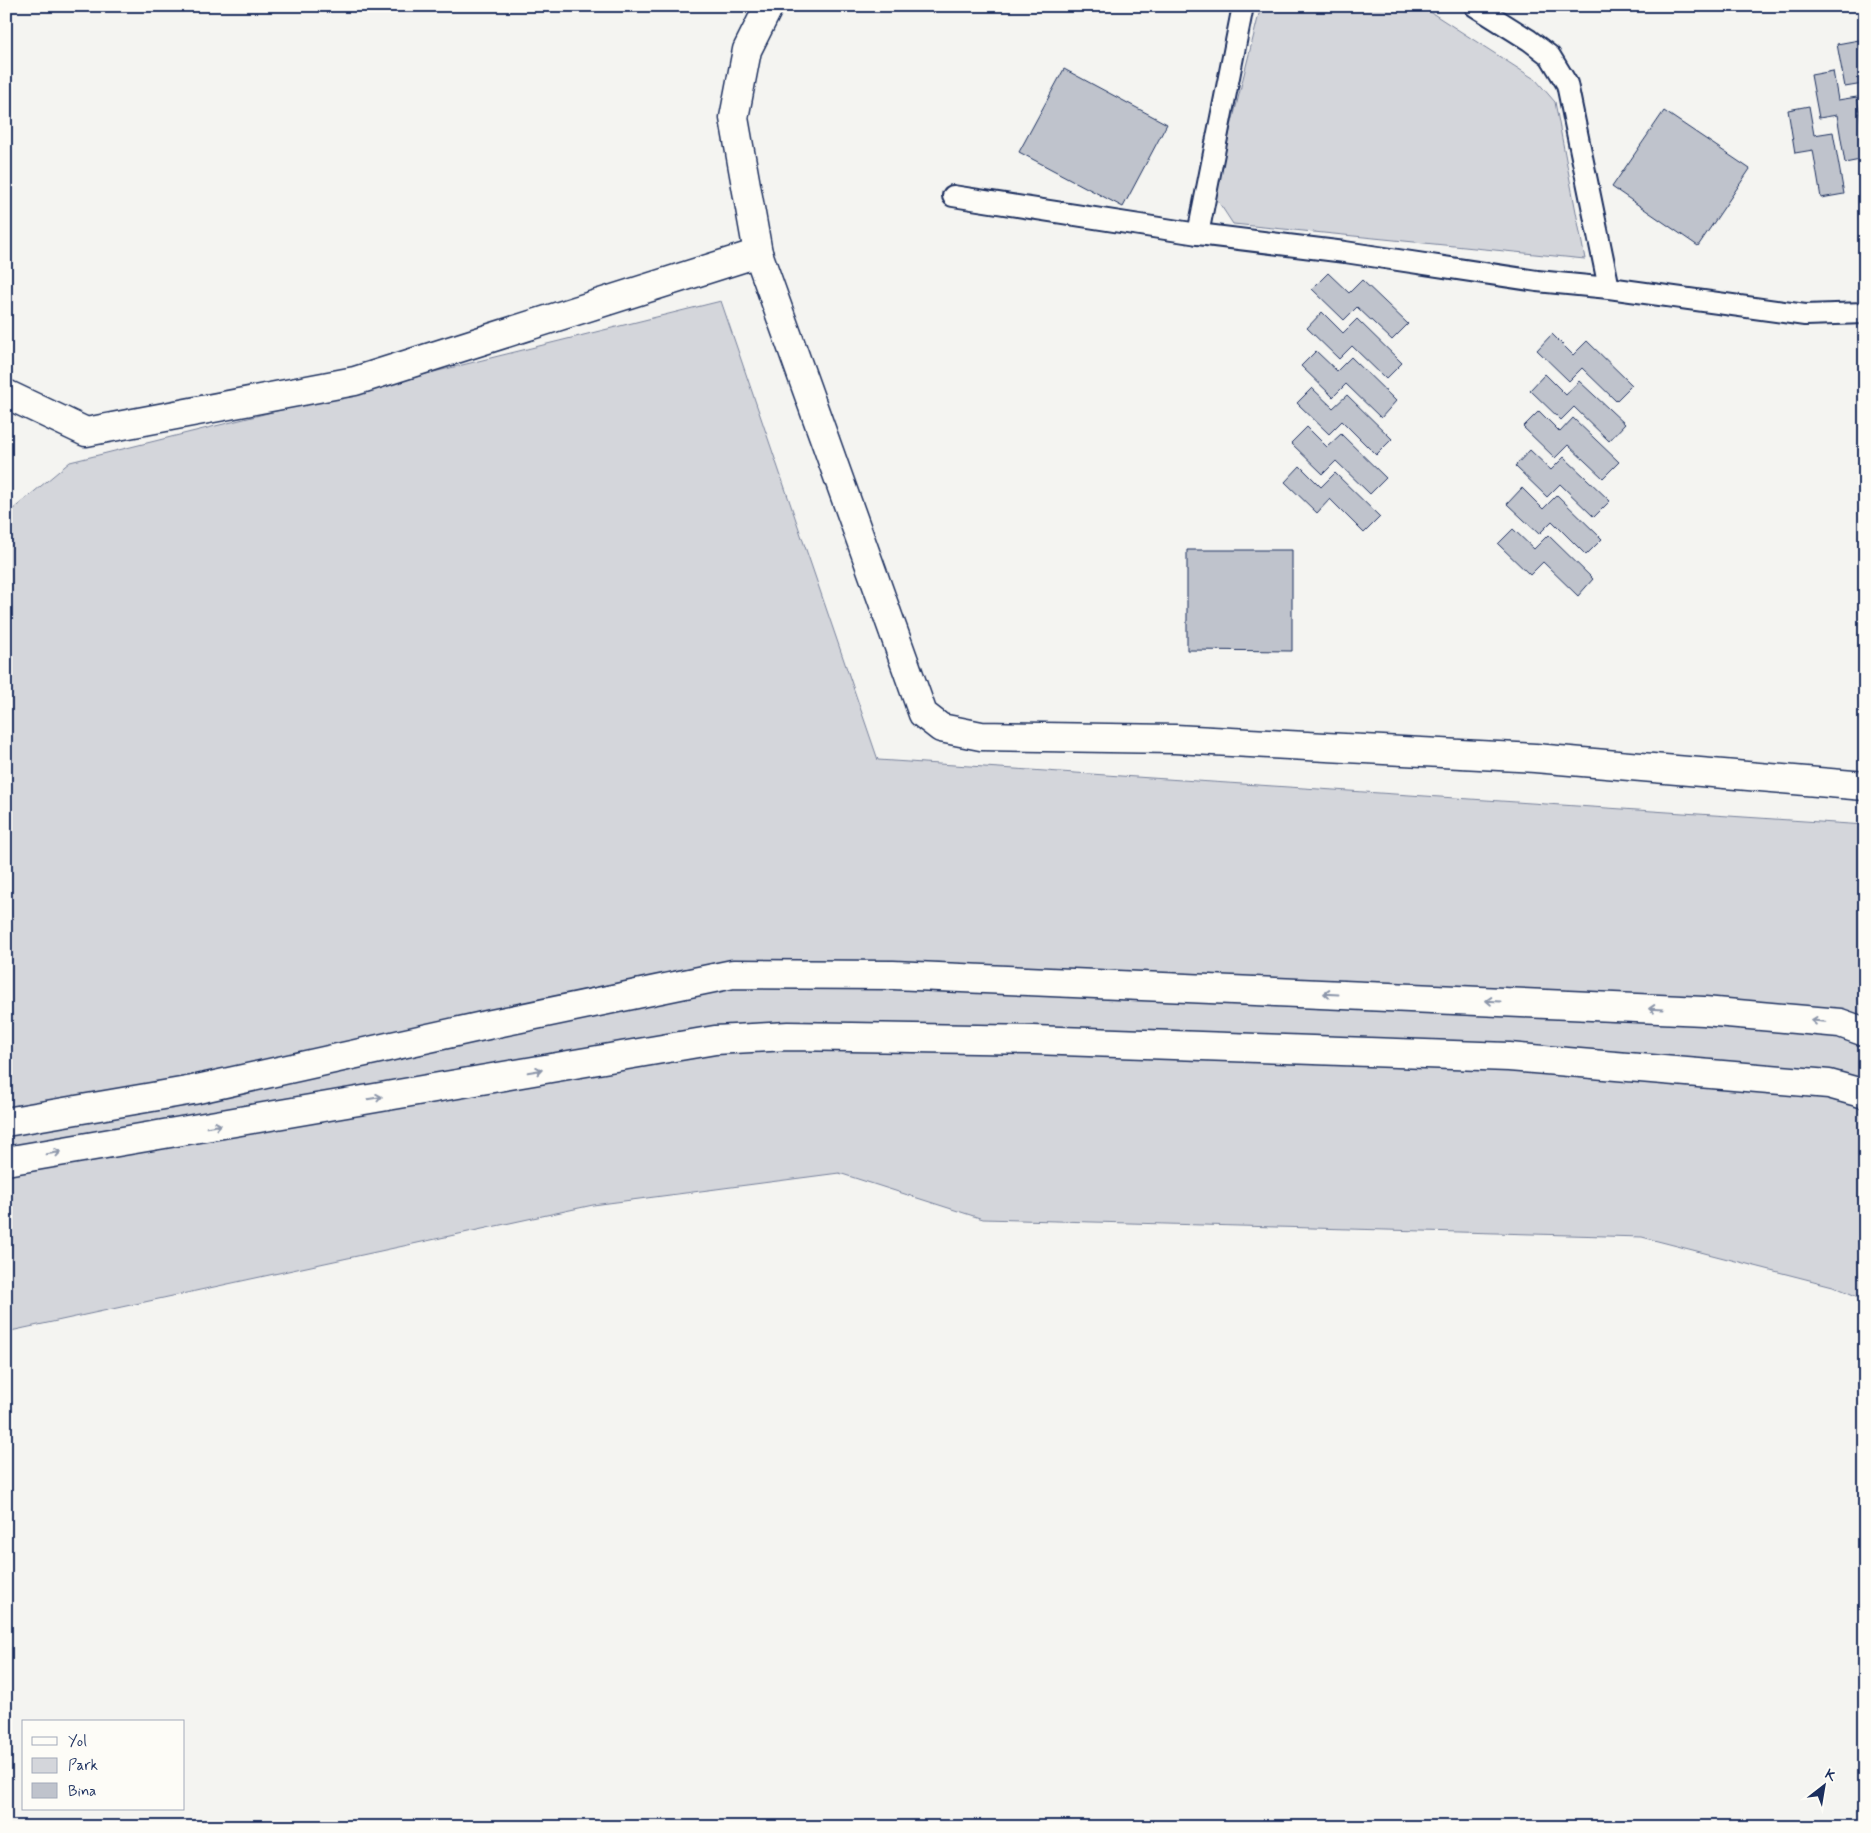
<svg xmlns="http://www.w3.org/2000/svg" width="1871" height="1833" font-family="Mynerve,sans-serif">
  <rect width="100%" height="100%" fill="#f4f4f1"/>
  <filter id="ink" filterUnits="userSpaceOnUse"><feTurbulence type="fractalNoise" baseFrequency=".02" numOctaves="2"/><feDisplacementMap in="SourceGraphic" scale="10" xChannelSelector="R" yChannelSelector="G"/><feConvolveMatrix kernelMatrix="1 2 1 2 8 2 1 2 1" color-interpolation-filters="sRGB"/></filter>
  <g filter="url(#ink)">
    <g fill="#d4d6db" stroke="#78829c">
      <path d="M1261,6H1421L1536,80L1555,102L1585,259L1233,224L1214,195Z"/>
      <path d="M721,301L878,760L1865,825V1300L1833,1286L1642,1237L983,1219L839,1173L593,1205L6,1332V515L70,462Z"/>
    </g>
    <g fill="#bfc3cc" stroke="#1b2f5e">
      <path d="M1859,40L1865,69V95L1863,84L1845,87L1837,44Z"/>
      <path d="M1064,69L1167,124L1123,207L1019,152Z"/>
      <path d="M1833,71L1838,100L1857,97L1865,142V159L1845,163L1837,115L1819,118L1811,75Z"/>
      <path d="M1809,106L1814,135L1833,132L1844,194L1821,198L1813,150L1795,153L1788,110Z"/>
      <path d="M1664,111L1750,169L1698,246L1612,187Z"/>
      <path d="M1328,273L1349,293L1362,280L1408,324L1392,340L1357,307L1344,320L1312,289Z"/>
      <path d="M1322,312L1343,333L1357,319L1402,363L1386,379L1352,346L1339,359L1307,328Z"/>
      <path d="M1552,334L1573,355L1587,341L1632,385L1616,401L1582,368L1569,381L1537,350Z"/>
      <path d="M1316,351L1337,371L1351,357L1396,401L1381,418L1346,384L1333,397L1301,366Z"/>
      <path d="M1545,374L1566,395L1579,381L1625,424L1609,441L1574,407L1561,420L1530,390Z"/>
      <path d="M1312,388L1333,408L1347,395L1392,439L1376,455L1342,421L1329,434L1297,403Z"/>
      <path d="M1539,411L1560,432L1573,418L1619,462L1603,478L1568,445L1555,458L1523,427Z"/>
      <path d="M1307,427L1327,447L1341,434L1386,478L1370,494L1336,461L1323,474L1291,443Z"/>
      <path d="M1530,450L1551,470L1564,457L1610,501L1594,517L1560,484L1547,497L1515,466Z"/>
      <path d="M1300,466L1321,487L1335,473L1380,517L1364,533L1330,499L1317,513L1285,482Z"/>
      <path d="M1522,488L1543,509L1557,495L1602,539L1586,555L1552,521L1539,534L1507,504Z"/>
      <path d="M1513,529L1534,549L1548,535L1593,579L1578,596L1543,562L1530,575L1498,544Z"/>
      <path d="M1187,550H1292V651L1187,650Z"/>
    </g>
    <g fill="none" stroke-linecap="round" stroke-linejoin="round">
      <g stroke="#1b2f5e" stroke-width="24">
        <g id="lane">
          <path d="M1475,6L1529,40L1550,56L1567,84L1609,288"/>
          <path d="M953,196L1198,234L1345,252L1537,281L1609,288L1805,315L1865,313"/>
          <path d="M1198,234L1243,6"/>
        </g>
      </g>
      <g stroke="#1b2f5e" stroke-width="31">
        <g id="street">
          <path d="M769,6L747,50L734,118L758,253L923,714L941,728L981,736L1175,739L1535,758L1865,786"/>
          <path d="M6,394L86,432L355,381L758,253"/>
        </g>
      </g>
      <g stroke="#1b2f5e" stroke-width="31">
        <g id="secondary">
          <path d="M6,1122L193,1090L492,1024L733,974L893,975L1704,1011L1840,1023L1865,1032"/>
          <path d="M6,1161L715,1040L788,1036L1033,1040L1509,1057L1829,1084L1865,1094"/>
        </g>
      </g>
      <use href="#lane" stroke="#fdfcf7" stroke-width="20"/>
      <use href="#street" stroke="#fdfcf7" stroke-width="28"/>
      <use href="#secondary" stroke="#fdfcf7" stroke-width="28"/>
    </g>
    <defs><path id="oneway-shaft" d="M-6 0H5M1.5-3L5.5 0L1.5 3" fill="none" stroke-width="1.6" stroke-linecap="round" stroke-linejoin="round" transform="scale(1.25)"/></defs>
    <g stroke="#8c96aa">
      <use href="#oneway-shaft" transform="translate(1331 994) rotate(-177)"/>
      <use href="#oneway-shaft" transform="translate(1493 1001) rotate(-177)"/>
      <use href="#oneway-shaft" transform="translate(1656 1009) rotate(-177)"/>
      <use href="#oneway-shaft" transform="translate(1818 1021) rotate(-175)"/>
      <use href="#oneway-shaft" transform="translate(535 1071) rotate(-10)"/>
      <use href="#oneway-shaft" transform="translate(375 1098) rotate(-10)"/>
      <use href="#oneway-shaft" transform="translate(214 1126) rotate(-10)"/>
      <use href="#oneway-shaft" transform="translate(54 1153) rotate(-10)"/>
    </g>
  </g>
  <rect width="1871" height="1833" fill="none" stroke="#fdfcf7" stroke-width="25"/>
  <rect x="12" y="12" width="1846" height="1808" fill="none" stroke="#1b2f5e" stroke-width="2" filter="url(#ink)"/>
  <rect x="22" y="1720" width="162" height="90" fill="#fdfcf7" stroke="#a3aaba"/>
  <rect x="32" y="1737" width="25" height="8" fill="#fdfcf7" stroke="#a3aaba"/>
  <text x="68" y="1746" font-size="15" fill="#1b2f5e">Yol</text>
  <rect x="32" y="1758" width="25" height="15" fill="#d4d6db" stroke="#a3aaba"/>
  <text x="68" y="1770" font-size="15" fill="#1b2f5e">Park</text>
  <rect x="32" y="1783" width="25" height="15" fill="#bfc3cc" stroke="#a3aaba"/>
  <text x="68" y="1796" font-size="15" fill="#1b2f5e">Bina</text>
  <g transform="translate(1824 1786) rotate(31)" stroke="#fdfcf7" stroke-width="4" paint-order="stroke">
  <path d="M0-4L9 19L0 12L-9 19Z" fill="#1b2f5e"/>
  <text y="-8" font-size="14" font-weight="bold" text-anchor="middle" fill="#1b2f5e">K</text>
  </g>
</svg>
